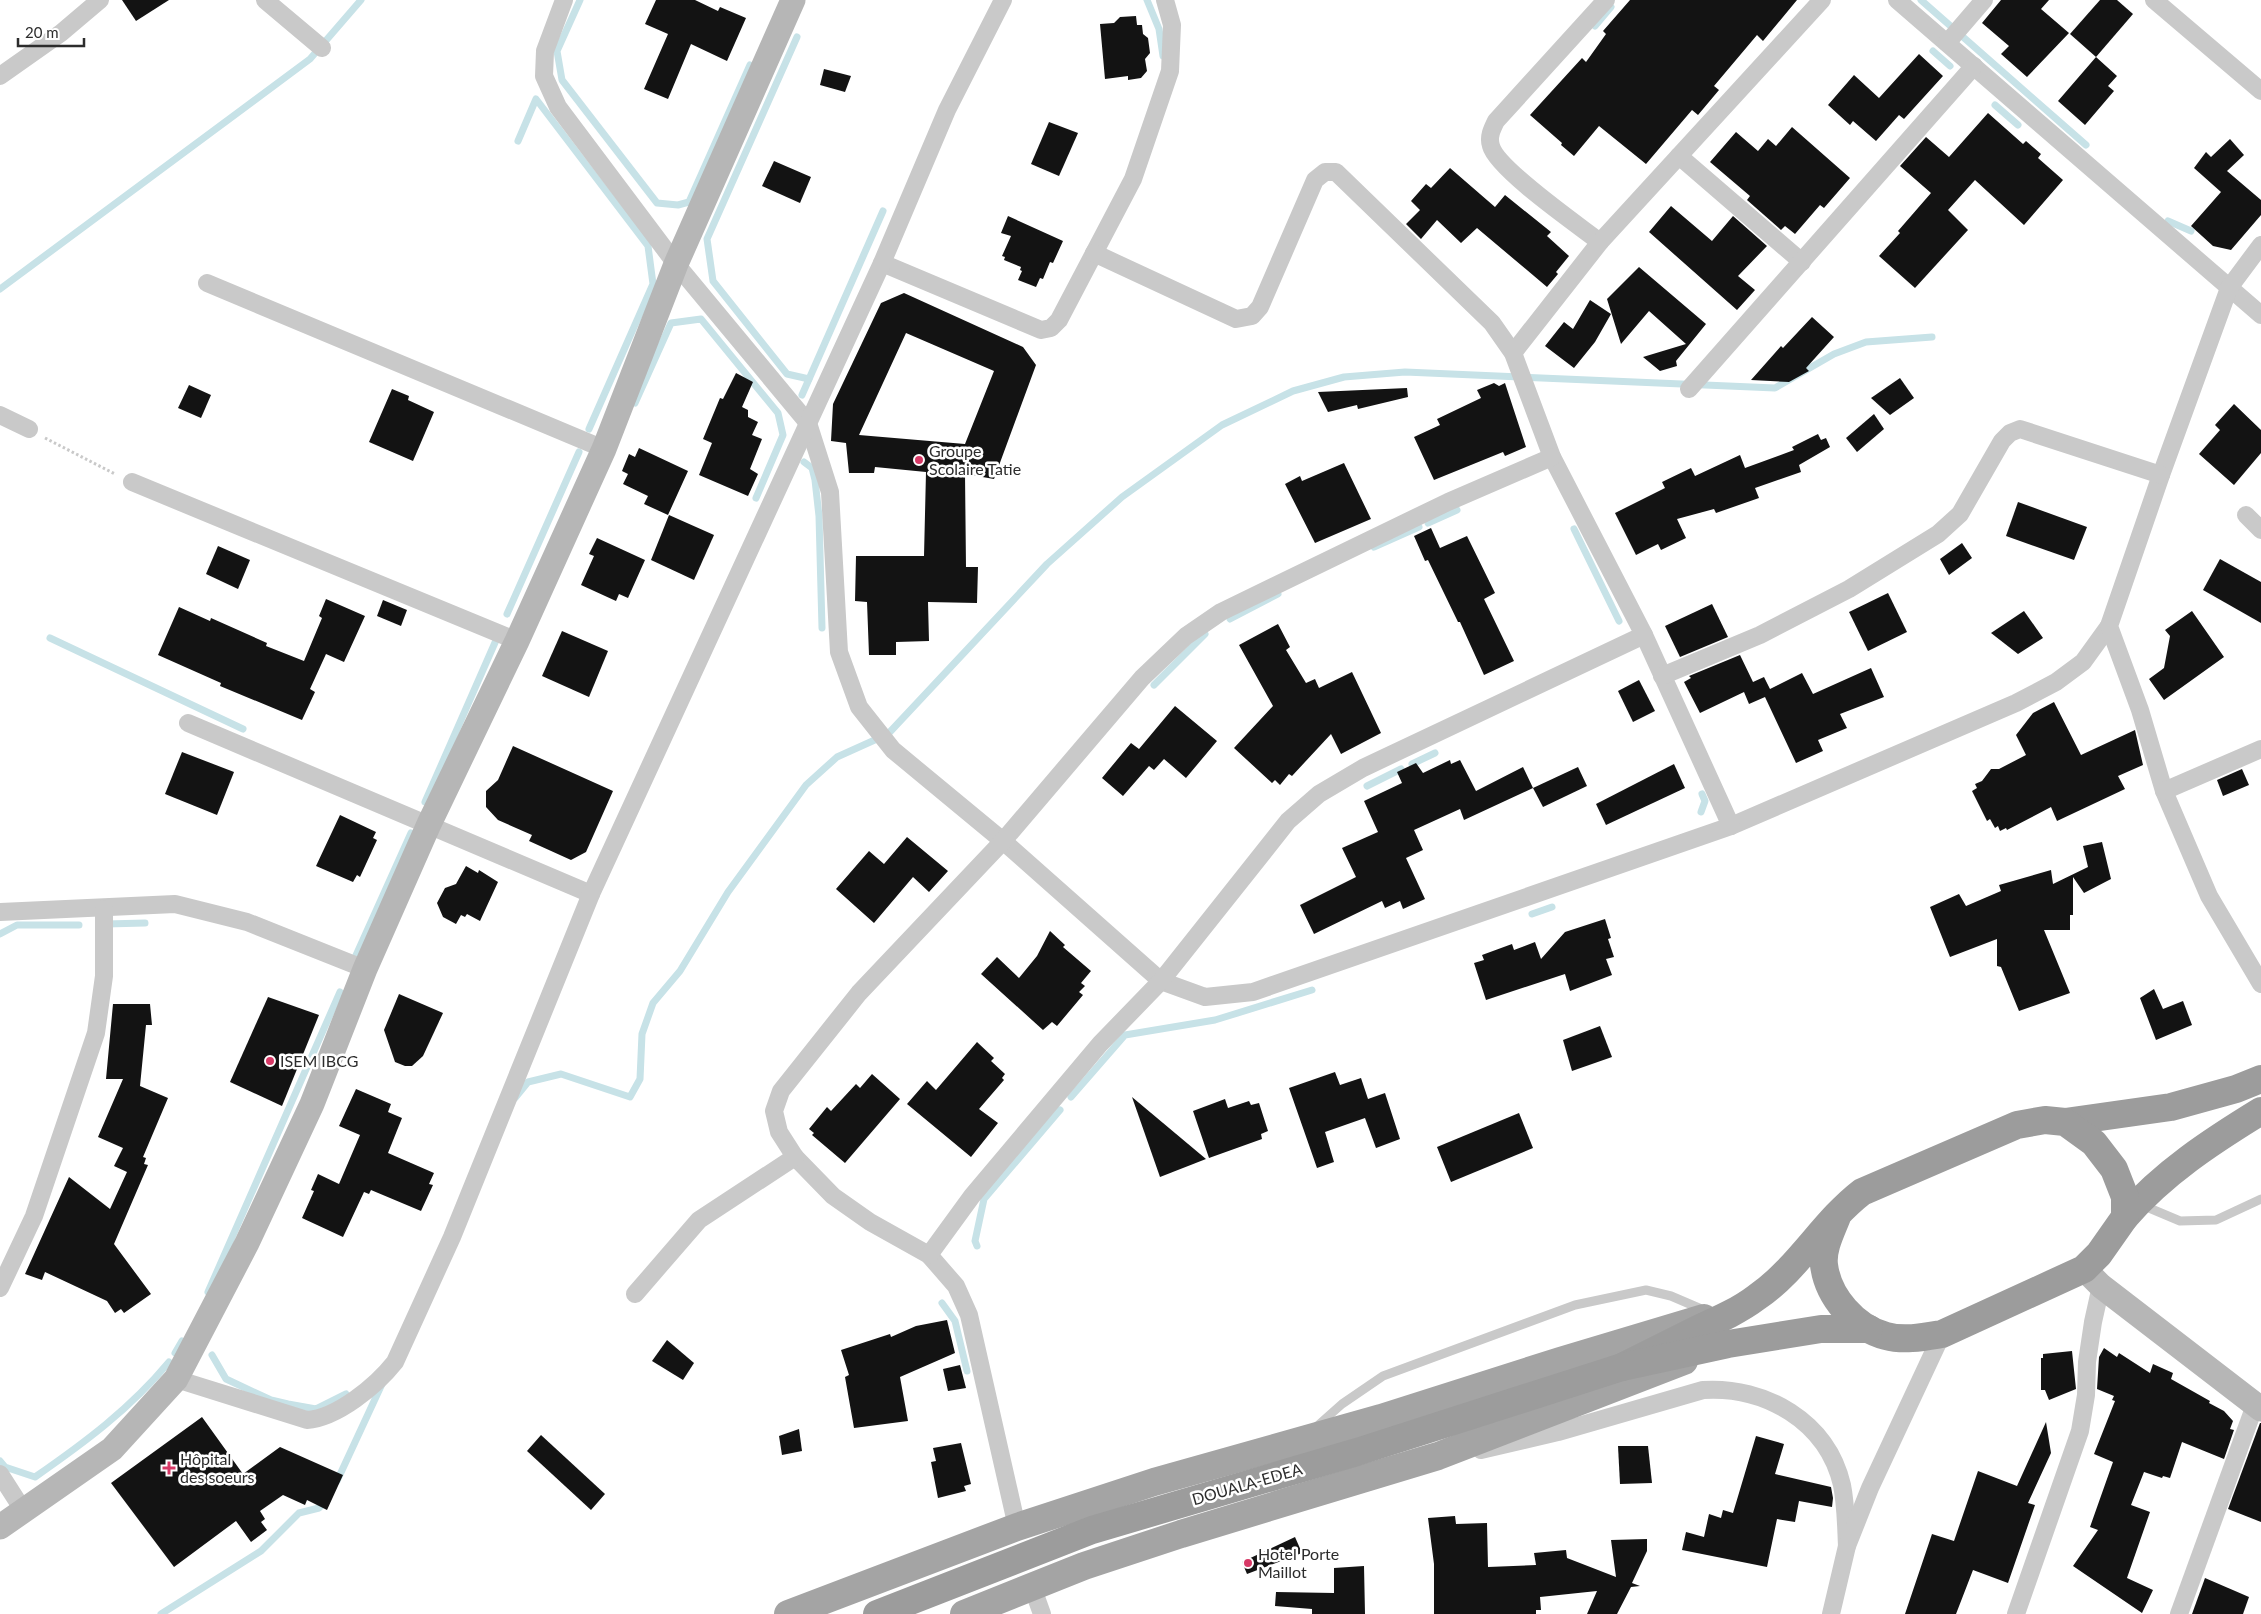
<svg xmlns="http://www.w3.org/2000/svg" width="2261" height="1614" font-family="Lato,sans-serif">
  <rect width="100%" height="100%" fill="#fff"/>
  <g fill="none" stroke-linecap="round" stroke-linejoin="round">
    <g stroke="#c7e2e7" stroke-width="7">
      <path d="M580,0L557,51L562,80L657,203L678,205L689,202L750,65"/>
      <path d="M1147,0L1159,29L1163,56"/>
      <path d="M1921,0L2086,145"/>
      <path d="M1595,26L1611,7"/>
      <path d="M797,37L707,239L713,281L787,374L809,379"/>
      <path d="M1933,51L1950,66"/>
      <path d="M1995,105L2018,125"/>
      <path d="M518,141L536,99L648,246L653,284L589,429"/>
      <path d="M2168,221L2191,231"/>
      <path d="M0,289L310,59L361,0"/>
      <path d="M802,395L883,211"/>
      <path d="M635,403L671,323L701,319L778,413L783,435L756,498"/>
      <path d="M804,462L812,468L815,480L819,516L822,628"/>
      <path d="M1428,523L1457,510"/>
      <path d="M1574,529L1619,621"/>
      <path d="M1374,547L1419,527"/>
      <path d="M507,614L579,452"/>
      <path d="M1230,619L1278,594"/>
      <path d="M50,638L243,729"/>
      <path d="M1154,685L1205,634"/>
      <path d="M1412,764L1435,753"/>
      <path d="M1367,786L1401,769"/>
      <path d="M425,802L497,638"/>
      <path d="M1701,812L1705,801L1702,794"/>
      <path d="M1532,914L1552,907"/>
      <path d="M106,924L145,923"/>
      <path d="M0,934L17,925H79"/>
      <path d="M353,962L411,833"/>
      <path d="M1071,1097L1125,1035L1215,1020L1312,990"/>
      <path d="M515,1098L528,1082L561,1074L630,1097L640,1079L642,1034L653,1003L680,971L728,892L806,785L837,757L888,734L1047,564L1122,497L1222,425L1293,391L1344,377L1405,372L1775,388L1834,354L1866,342L1932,337"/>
      <path d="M977,1246L975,1241L984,1199L1060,1110"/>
      <path d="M208,1292L340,992"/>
      <path d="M942,1303L955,1321L967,1371"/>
      <path d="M175,1353L182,1341"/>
      <path d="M212,1355L226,1379L271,1400L288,1404L316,1409L346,1394"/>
      <path d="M0,1461L5,1467L35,1477C84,1443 130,1409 169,1362"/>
      <path d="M337,1481L382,1384"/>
      <path d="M161,1614L261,1551L299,1513L319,1508L326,1501"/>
    </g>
  </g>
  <g fill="#131313" fill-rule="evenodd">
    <path d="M122,0H169L136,21Z"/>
    <path d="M656,0H695L718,11L720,7L746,18L727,61L691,44L668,99L644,89L668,34L645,24Z"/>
    <path d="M1630,0H1797L1763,41L1757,35L1714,86L1719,90L1698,115L1692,110L1646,164L1599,126L1574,156L1561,145L1562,143L1530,115L1582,58L1586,62L1606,34L1603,31Z"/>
    <path d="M2001,0H2049L2041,9L2069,33L2027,77L2001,54L2009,46L1982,23Z"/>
    <path d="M2100,0H2117L2133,14L2096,57L2070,34Z"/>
    <path d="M1136,16L1137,25H1142L1143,34L1148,38L1150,53L1145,59L1147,71L1141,78L1128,80V76L1105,79L1100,24L1114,23L1120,17Z"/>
    <path d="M1919,54L1943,76L1904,119L1899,115L1876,141L1853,121L1850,125L1828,105L1854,75L1879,98Z"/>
    <path d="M2096,57L2117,76L2108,86L2114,91L2085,125L2058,101Z"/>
    <path d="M824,69L851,76L845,92L820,85Z"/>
    <path d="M1988,113L2023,144L2026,141L2041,154L2038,158L2063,180L2024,225L1975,180L1948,210L1968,230L1915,288L1879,256L1900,233L1898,231L1931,193L1900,166L1926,137L1949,157Z"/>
    <path d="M1049,122L1078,133L1059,176L1031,164Z"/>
    <path d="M1792,127L1850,178L1824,208L1820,205L1795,234L1785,226L1781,230L1747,200L1750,196L1710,162L1736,132L1758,151L1768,139L1776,146Z"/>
    <path d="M2230,139L2244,155L2227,171L2261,200V215L2231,250L2213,246L2191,226L2221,192L2194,168L2206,152L2211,157Z"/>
    <path d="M774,161L811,177L800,203L762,186Z"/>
    <path d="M1450,168L1495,207L1505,195L1551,232L1547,236L1569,256L1556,272L1558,274L1547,287L1477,228L1461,243L1437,220L1421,239L1406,224L1420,210L1411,201L1426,184L1431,188Z"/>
    <path d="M1671,206L1712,241L1733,216L1767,246L1738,276L1755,290L1737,310L1649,232Z"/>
    <path d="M1008,216L1063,241L1053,263L1050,262L1043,279L1040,278L1036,287L1018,280L1022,271L1020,270L1021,267L1004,260L1005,257L1002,256L1011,236L1001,233Z"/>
    <path d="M1639,267L1706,324L1676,361L1677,366L1660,371L1643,357L1686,344L1649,311L1621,344L1607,299Z"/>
    <path d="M904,293L1023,347L1036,365L994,479L965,474L966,567H978L977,603L928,602L929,641L896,642V655H869L867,602L855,601L856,556H924L926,472L875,467L874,473H849L846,443L831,441L833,404L881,303ZM906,333L994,371L965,444L859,435Z"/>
    <path d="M1590,300L1611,314L1595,342L1574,368L1545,346L1564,322L1573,329Z"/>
    <path d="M1812,317L1834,337L1806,368L1809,371L1789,382L1751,380L1781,346L1783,348Z"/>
    <path d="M736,373L753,382L742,407L748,410V417L758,422L752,435L762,439L750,469L758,474L748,496L699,475L712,443L703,439L720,398L723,399Z"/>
    <path d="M1900,378L1914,398L1890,415L1871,398Z"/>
    <path d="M1494,383L1499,386L1505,383L1526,447L1505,456L1503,452L1434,480L1414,437L1440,425L1437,419L1481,398L1477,390Z"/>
    <path d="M189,385L211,395L201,418L178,408Z"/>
    <path d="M1407,388L1408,397L1358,409L1357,405L1328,412L1318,392Z"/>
    <path d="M392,389L409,396L408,400L434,412L413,461L369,442Z"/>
    <path d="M2234,404L2261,430V453L2234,485L2199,454L2220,430L2215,425Z"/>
    <path d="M1874,414L1884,429L1857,452L1846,438Z"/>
    <path d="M1818,434L1821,440L1826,438L1830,447L1799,465L1801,472L1755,488L1759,498L1716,513L1714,509L1677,519L1686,538L1661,550L1658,544L1636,555L1615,513L1665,488L1662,482L1691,468L1695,476L1740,455L1745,468L1794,450L1792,447Z"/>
    <path d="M639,448L688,471L668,515L644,504L648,496L623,484L628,474L622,471L629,454L635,457Z"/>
    <path d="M1344,463L1371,519L1315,543L1285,484L1300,476L1302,481Z"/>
    <path d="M2018,502L2087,527L2074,560L2006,536Z"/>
    <path d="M669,515L714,535L694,580L651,560Z"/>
    <path d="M1431,528L1440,548L1467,536L1495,593L1484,599L1514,661L1484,675L1460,622H1458L1428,560L1425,561L1414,536Z"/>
    <path d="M597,538L645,560L628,598L619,594L616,601L581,585L594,556L589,554Z"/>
    <path d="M1962,543L1972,558L1949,575L1940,559Z"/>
    <path d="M218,546L250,560L238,589L206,574Z"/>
    <path d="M2220,559L2261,582V623L2203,590Z"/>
    <path d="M1888,593L1907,632L1868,651L1849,612Z"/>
    <path d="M326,599L365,616L344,662L326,654L310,689L315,692L302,720L220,686L221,683L158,655L179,607L210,621L211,618L267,643L266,646L304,661L322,618L319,616Z"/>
    <path d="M383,600L407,610L401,626L377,616Z"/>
    <path d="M1712,604L1728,637L1680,657L1665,626Z"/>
    <path d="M2024,611L2043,638L2018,654L1991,633Z"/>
    <path d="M2192,611L2224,657L2164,700L2149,679L2164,668L2170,636L2165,630Z"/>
    <path d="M1278,624L1290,647L1286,650L1306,683L1315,679L1319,688L1352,672L1381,733L1341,754L1331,734L1292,776L1289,774L1280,785L1275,780L1272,783L1234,748L1273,706L1239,645Z"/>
    <path d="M562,631L608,651L589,697L542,676Z"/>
    <path d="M1740,655L1753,682L1764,677L1770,689L1802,673L1813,694L1871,668L1884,697L1840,714L1847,728L1818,740L1823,751L1796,763L1765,697L1749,704L1744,692L1700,713L1684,682L1691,678L1689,676Z"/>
    <path d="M1639,680L1655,711L1633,722L1618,691Z"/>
    <path d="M2054,702L2081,755L2135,730L2143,765L2118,776L2125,789L2057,821L2051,807L2007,830L2006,828L2000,831L1998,826L1995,828L1990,819L1987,821L1972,791L1977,788L1975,784L1982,781L1991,769H1999L2026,755L2016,735L2033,713Z"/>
    <path d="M1175,706L1217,741L1186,778L1164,759L1154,770L1149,766L1123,796L1102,778L1131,743L1139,749Z"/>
    <path d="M513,746L613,791L586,852L571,860L529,841L532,835L498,820L486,807V791L498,780Z"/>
    <path d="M182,752L234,772L217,815L165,794Z"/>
    <path d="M1450,760L1451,764L1460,760L1476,791L1523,767L1533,788L1464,820L1460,809L1414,830L1423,850L1406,858L1425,899L1403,909L1400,901L1385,908L1382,901L1314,934L1300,905L1356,877L1342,848L1378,832L1364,801L1402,783L1397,772L1416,763L1423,773Z"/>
    <path d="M1674,764L1685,788L1606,825L1596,804Z"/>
    <path d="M1578,767L1587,786L1543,807L1533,788Z"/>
    <path d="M2242,769L2249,785L2223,796L2217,780Z"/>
    <path d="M340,815L376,832L373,838L377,840L360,877L357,875L353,882L316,866Z"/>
    <path d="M907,837L948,871L929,892L913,877L874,923L836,889L869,851L884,864Z"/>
    <path d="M2102,842L2111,879L2084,893L2073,877V915H2070V930H2044L2070,993L2019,1011L2001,967L1997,966V939L1950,957L1930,907L1959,894L1966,906L2001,891L1999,885L2051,870L2053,884L2088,867L2083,846Z"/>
    <path d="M466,866L478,873L479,870L498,882L480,921L467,914L465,917L461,915L456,924L443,917L437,903L445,888L456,884Z"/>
    <path d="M1605,919L1611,938L1608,939L1614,957L1606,959L1612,975L1570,991L1565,974L1486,1000L1474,963L1484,960L1482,955L1512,944L1514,950L1535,942L1541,959L1565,932Z"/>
    <path d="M1050,931L1065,945L1063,947L1091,971L1081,983L1085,986L1079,992L1083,995L1057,1026L1052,1022L1043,1030L981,974L997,957L1019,978L1037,956Z"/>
    <path d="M2154,989L2163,1009L2183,1001L2192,1025L2156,1040L2140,998Z"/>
    <path d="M399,994L443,1013L423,1056L412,1066H405L395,1062L384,1030Z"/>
    <path d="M268,997L319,1015L282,1106L230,1082Z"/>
    <path d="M113,1004H150L152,1025H146L140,1086L168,1098L143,1157L146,1158L144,1164L148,1165L114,1244L151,1294L124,1313L121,1309L115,1313L107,1301L45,1272L42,1280L25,1274L69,1177L110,1209L127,1172L114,1166L123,1148L98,1137L123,1079H106Z"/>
    <path d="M1600,1026L1612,1057L1572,1071L1563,1040Z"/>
    <path d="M977,1042L994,1058L991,1061L1005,1074L1002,1078L1004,1080L979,1109L998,1123L971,1157L907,1104L927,1081L936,1090Z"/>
    <path d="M1335,1072L1340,1085L1361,1078L1368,1099L1385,1093L1400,1139L1376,1148L1365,1118L1325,1132L1334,1162L1317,1168L1289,1088Z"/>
    <path d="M872,1074L900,1099L845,1163L812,1135L814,1133L809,1129L827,1107L831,1111L856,1084L860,1088Z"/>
    <path d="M356,1089L391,1104L388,1112L402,1118L388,1153L434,1173L429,1184L433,1185L421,1211L371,1190L369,1194L364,1192L343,1237L302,1218L314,1191L311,1190L318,1174L339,1184L360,1135L339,1126Z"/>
    <path d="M1132,1097L1206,1159L1160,1177Z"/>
    <path d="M1225,1099L1228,1108L1249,1101L1251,1105L1259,1103L1268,1131L1261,1134L1262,1139L1209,1158L1193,1111Z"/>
    <path d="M1519,1113L1533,1148L1451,1182L1437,1147Z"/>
    <path d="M947,1320L955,1353L900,1377L908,1421L854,1428L845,1377L849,1375L841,1350L890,1334L891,1337L916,1326Z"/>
    <path d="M667,1340L694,1363L683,1380L652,1361Z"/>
    <path d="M2104,1348L2117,1357L2119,1353L2150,1373L2153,1364L2173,1373L2171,1379L2210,1401L2209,1403L2224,1411L2233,1421L2230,1429L2234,1430L2224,1459L2182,1442L2170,1478L2163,1476L2162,1478L2144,1472L2131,1505L2150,1512L2127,1578L2153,1590L2142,1613L2073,1566L2098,1530L2090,1527L2113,1462L2094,1454L2115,1401L2112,1400L2114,1396L2097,1389L2099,1357Z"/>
    <path d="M2072,1351L2076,1389L2049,1400L2045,1390H2041V1358H2043V1354Z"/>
    <path d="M960,1365L966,1388L948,1391L943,1369Z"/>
    <path d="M202,1417L243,1474L280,1447L343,1475L327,1510L307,1500L305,1505L283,1495L260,1511L265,1519L261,1522L267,1530L251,1542L236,1521L174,1567L111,1483Z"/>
    <path d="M2046,1422L2051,1453L2028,1503L2035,1505L2008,1583L1973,1570L1956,1614H1905L1932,1534L1954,1541L1978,1471L2017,1486Z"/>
    <path d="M2260,1423H2261V1522L2228,1509Z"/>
    <path d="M799,1429L802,1451L782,1455L779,1436Z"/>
    <path d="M541,1435L605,1494L591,1510L527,1451Z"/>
    <path d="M1756,1436L1784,1444L1775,1474L1831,1487L1833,1498L1832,1507L1799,1501L1795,1522L1777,1519L1767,1567L1682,1550L1686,1532L1704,1537L1709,1514L1721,1518L1723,1510L1733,1513Z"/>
    <path d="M961,1443L971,1484L964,1486L966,1491L938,1498L931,1462L936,1461L933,1448Z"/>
    <path d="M1618,1446H1648L1652,1483L1620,1484Z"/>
    <path d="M1455,1516L1456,1524L1487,1523L1488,1567L1536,1565L1534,1553L1566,1550L1567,1558L1616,1577L1611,1540L1647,1539V1551L1632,1583L1640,1586L1631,1587L1617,1614H1587L1597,1591L1540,1597L1541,1610H1536V1614H1434V1564L1428,1518Z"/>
    <path d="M1295,1537L1302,1553L1247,1574L1242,1562Z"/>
    <path d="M1364,1566L1365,1614H1312V1609L1275,1606L1276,1592L1334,1593V1568Z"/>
    <path d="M2205,1578L2249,1597L2243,1614H2192Z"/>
  </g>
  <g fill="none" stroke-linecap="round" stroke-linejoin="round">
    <path stroke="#c9c9c9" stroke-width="3" stroke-dasharray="2.5 2.5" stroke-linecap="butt" d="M45,438L115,474"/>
    <g stroke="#c9c9c9" stroke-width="9">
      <path d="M2142,1205L2180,1221L2216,1220L2261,1199"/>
      <path d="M1315,1428L1342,1404L1383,1376L1575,1305L1646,1290L1671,1296L1706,1311"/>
    </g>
    <g stroke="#c9c9c9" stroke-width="18">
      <path d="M265,0L322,48"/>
      <path d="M564,0L545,51L544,76L558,107L676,264L808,423L830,492L839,652L859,707L893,750L1003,841L1161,981L1205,997L1253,992L1731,826L2016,703L2056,682L2083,662L2109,626"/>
      <path d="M1897,0L2261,315"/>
      <path d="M2154,0L2261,91"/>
      <path d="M1947,43L1984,0"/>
      <path d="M0,76L61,33L100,0"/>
      <path d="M1679,156L1802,262"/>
      <path d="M1600,242C1578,225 1497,169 1491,146C1488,137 1492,129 1496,121L1606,0"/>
      <path d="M2261,245L2229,288L2161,475L2109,626L2140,710L2164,791L2209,896L2261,984"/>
      <path d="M882,263L1041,330L1051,328L1059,320L1133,179L1170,71L1172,25L1165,0"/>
      <path d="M207,283L604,449"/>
      <path d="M1513,353L1600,242L1822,0"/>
      <path d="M1689,389L1974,66"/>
      <path d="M0,415L29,429"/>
      <path d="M132,482L517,641"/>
      <path d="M2246,515L2261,530"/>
      <path d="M1644,635L1731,826"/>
      <path d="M1662,676L1760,635L1849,589L1938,534L1960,514L2002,441L2010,433L2020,429L2161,475"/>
      <path d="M188,723L591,894"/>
      <path d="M2164,791L2261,749"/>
      <path d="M0,912L175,904L247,922L365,969"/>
      <path d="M795,1157L833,1196L870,1222L929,1255L956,1286L969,1315L1017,1527"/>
      <path d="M929,1255L972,1196L1100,1044L1161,981L1288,821L1319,794L1363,768L1644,635L1552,457L1513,353L1492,323L1336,172H1325L1315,180L1260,307L1252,316L1236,319L1094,253"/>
      <path d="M0,1288L34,1216L96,1033L104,976V909"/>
      <path d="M635,1294L699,1220L795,1157L779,1132L774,1111L781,1091L859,993L1003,841L1142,678L1186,636L1221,612L1448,502L1552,457"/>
      <path d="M176,1379L307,1420C337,1418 376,1386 395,1362L452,1237L591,894L882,263L947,110L1003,0"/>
      <path d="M1481,1450L1558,1432L1703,1390C1765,1386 1827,1421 1842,1485C1846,1505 1846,1526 1847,1546"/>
      <path d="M0,1474L23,1510"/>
      <path d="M1032,1586L1042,1614"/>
      <path d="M1831,1614L1847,1546L1870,1488L1942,1334"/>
      <path d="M2016,1614L2080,1431L2086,1395L2087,1362L2093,1322L2101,1286"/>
      <path d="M2179,1614L2255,1405"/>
    </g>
    <g stroke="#b6b6b6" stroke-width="25">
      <path d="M2084,1269L2101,1286L2261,1409"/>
      <path d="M0,1527L112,1449L176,1379L247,1243L312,1104L365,969L429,824L517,641L604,449L676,264L793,0"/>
    </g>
    <g stroke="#a4a4a4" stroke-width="28">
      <path d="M788,1614L1017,1527L1154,1482L1381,1418L1560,1361L1704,1318"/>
      <path d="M964,1614L1084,1566L1181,1534L1438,1456L1684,1361"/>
    </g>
    <g stroke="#9c9c9c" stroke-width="28">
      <path d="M2065,1122L2171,1107L2236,1089L2261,1079"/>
      <path d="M2125,1217C2163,1173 2212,1141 2261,1111"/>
      <path d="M1622,1367C1648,1354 1674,1341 1700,1328C1720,1319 1740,1310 1757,1297C1798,1269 1823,1222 1862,1192L2017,1125L2045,1120L2065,1122L2094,1143L2114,1169L2125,1197V1217L2099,1254L2084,1269L1942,1334C1924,1337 1904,1341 1886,1336C1855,1328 1828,1297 1824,1265C1822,1248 1832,1230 1838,1214"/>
      <path d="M877,1614L1092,1530L1357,1452L1622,1367L1728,1344L1821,1329H1869"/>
    </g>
  </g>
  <g fill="#d73966" stroke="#fff" stroke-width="2">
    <circle cx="919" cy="460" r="5"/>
    <circle cx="270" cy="1061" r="5"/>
    <path d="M166.5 1460.5h5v5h5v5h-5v5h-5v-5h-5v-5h5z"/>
    <circle cx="1248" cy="1563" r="5"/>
  </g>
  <g text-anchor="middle" stroke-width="5" stroke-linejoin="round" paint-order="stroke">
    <g font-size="16" fill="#2c2c2c" stroke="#fff" text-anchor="start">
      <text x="929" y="457">Groupe<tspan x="929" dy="18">Scolaire Tatie</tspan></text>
      <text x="280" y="1067">ISEM IBCG</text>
      <text x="180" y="1465">Hôpital<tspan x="180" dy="18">des soeurs</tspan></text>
      <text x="1258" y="1560">Hotel Porte<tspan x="1258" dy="18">Maillot</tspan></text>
    </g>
    <g font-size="16" fill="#2c2c2c" stroke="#fff">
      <text transform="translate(1247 1484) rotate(-16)" y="6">DOUALA-EDEA</text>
    </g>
  </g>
  <path d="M18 38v8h66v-8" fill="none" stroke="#2c2c2c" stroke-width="2.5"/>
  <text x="25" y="38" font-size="15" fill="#2c2c2c" stroke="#ffffff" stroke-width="4" paint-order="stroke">20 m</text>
</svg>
